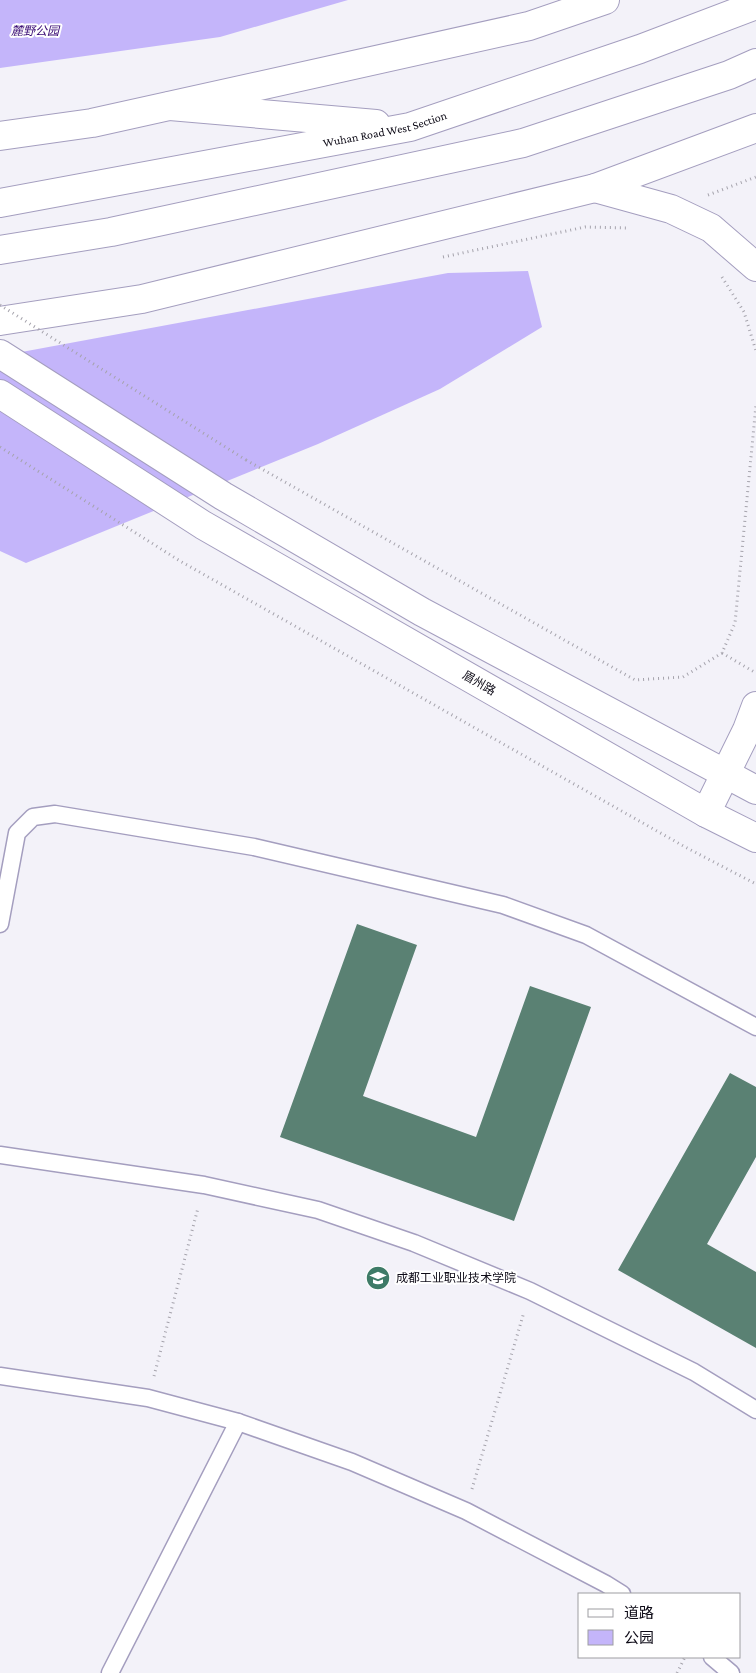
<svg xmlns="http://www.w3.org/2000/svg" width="756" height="1673" font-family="'Crimson Pro','Noto Sans SC',serif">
  <rect width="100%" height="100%" fill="#f3f2f9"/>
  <g fill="#c4b5fa">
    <path d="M0,0H348L220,37L0,68Z"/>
    <path d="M528,271L542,327L440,389L318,444L26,563L0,551V356L448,273Z"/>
  </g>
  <g fill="#5a8173">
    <path d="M357,924L417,945L363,1096L476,1137L530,986L591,1007L514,1221L280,1137Z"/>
    <path d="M730,1073L756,1087V1157L707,1244L756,1272V1348L618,1270Z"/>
  </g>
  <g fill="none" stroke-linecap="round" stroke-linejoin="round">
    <g stroke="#a49ebf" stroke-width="19">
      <g id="service">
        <path d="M0,924L17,833L33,817L55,814L254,847L503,905L586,935L756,1027"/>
        <path d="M0,1155L204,1185L318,1210L414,1243L530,1291L694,1372L756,1410"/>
        <path d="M0,1376L148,1398L238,1422L352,1462L466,1511L606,1584L622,1594"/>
        <path d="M712,1657L731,1673"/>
        <path d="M110,1673L238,1422"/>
      </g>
    </g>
    <g stroke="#a49ebf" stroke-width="30">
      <g id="secondary">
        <path d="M0,136L92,123L529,26L605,0"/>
        <path d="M595,188L671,209L711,228L756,267"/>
        <path d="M0,321L142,299L595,188L756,128"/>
        <path d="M0,354L223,496L422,612L756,790"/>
        <path d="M0,394L203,525L706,813L756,838"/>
        <path d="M706,813L747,730L756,706"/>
      </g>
    </g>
    <g stroke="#a49ebf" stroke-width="30">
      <g id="trunk">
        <path d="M170,106L376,124"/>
        <path id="s1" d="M0,203L410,127L640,49L756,5"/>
        <path d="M0,250L111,232L523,143L729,75L756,63"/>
      </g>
    </g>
    <g stroke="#a5a3ac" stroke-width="3" stroke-dasharray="1 4" stroke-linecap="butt">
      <path d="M708,195L756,177"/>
      <path d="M443,257L585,227L628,228"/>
      <path d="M722,277L744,312L756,351"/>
      <path d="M0,447L180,561L687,848L756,884"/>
      <path d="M246,460L635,680L683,677L722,653L735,623L756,405"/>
      <path d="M722,653L756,673"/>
      <path d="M154,1376L198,1208"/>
      <path d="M472,1489L524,1312"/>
      <path d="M677,1673L685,1657"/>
    </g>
    <use href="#service" stroke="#fff" stroke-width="16"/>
    <use href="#secondary" stroke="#fff" stroke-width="28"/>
    <use href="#trunk" stroke="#fff" stroke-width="28"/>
    <path stroke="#a5a3ac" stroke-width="3" stroke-dasharray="1 4" stroke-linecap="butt" d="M0,305L246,460"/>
  </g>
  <defs>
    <g id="school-disc" transform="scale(1.25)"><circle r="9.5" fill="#3e7b67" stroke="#fff"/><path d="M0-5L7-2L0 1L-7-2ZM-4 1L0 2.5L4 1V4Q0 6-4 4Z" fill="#fff"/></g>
  </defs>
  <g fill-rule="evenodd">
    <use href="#school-disc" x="378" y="1278"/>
  </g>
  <g text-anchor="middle" stroke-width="4" stroke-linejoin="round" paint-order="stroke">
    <g font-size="12" font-style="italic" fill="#360772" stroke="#fff">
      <text x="35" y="35">麓野公园</text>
    </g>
    <g font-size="12" fill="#0d0a16" stroke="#fff">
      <text dy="4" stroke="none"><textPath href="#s1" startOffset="392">Wuhan Road West Section</textPath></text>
      <text transform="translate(479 683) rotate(30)" y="4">眉州路</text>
    </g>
    <g font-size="12" fill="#0d0a16" stroke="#fff" text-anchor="start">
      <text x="396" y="1282">成都工业职业技术学院</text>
    </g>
  </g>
  <rect x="578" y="1593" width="162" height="65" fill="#ffffff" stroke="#9e9da2"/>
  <rect x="588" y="1609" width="25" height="8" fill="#ffffff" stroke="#9e9da2"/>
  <text x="624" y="1618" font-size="15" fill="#0d0a16">道路</text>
  <rect x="588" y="1630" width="25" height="15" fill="#c4b5fa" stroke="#9e9da2"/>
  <text x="624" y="1643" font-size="15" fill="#0d0a16">公园</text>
</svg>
